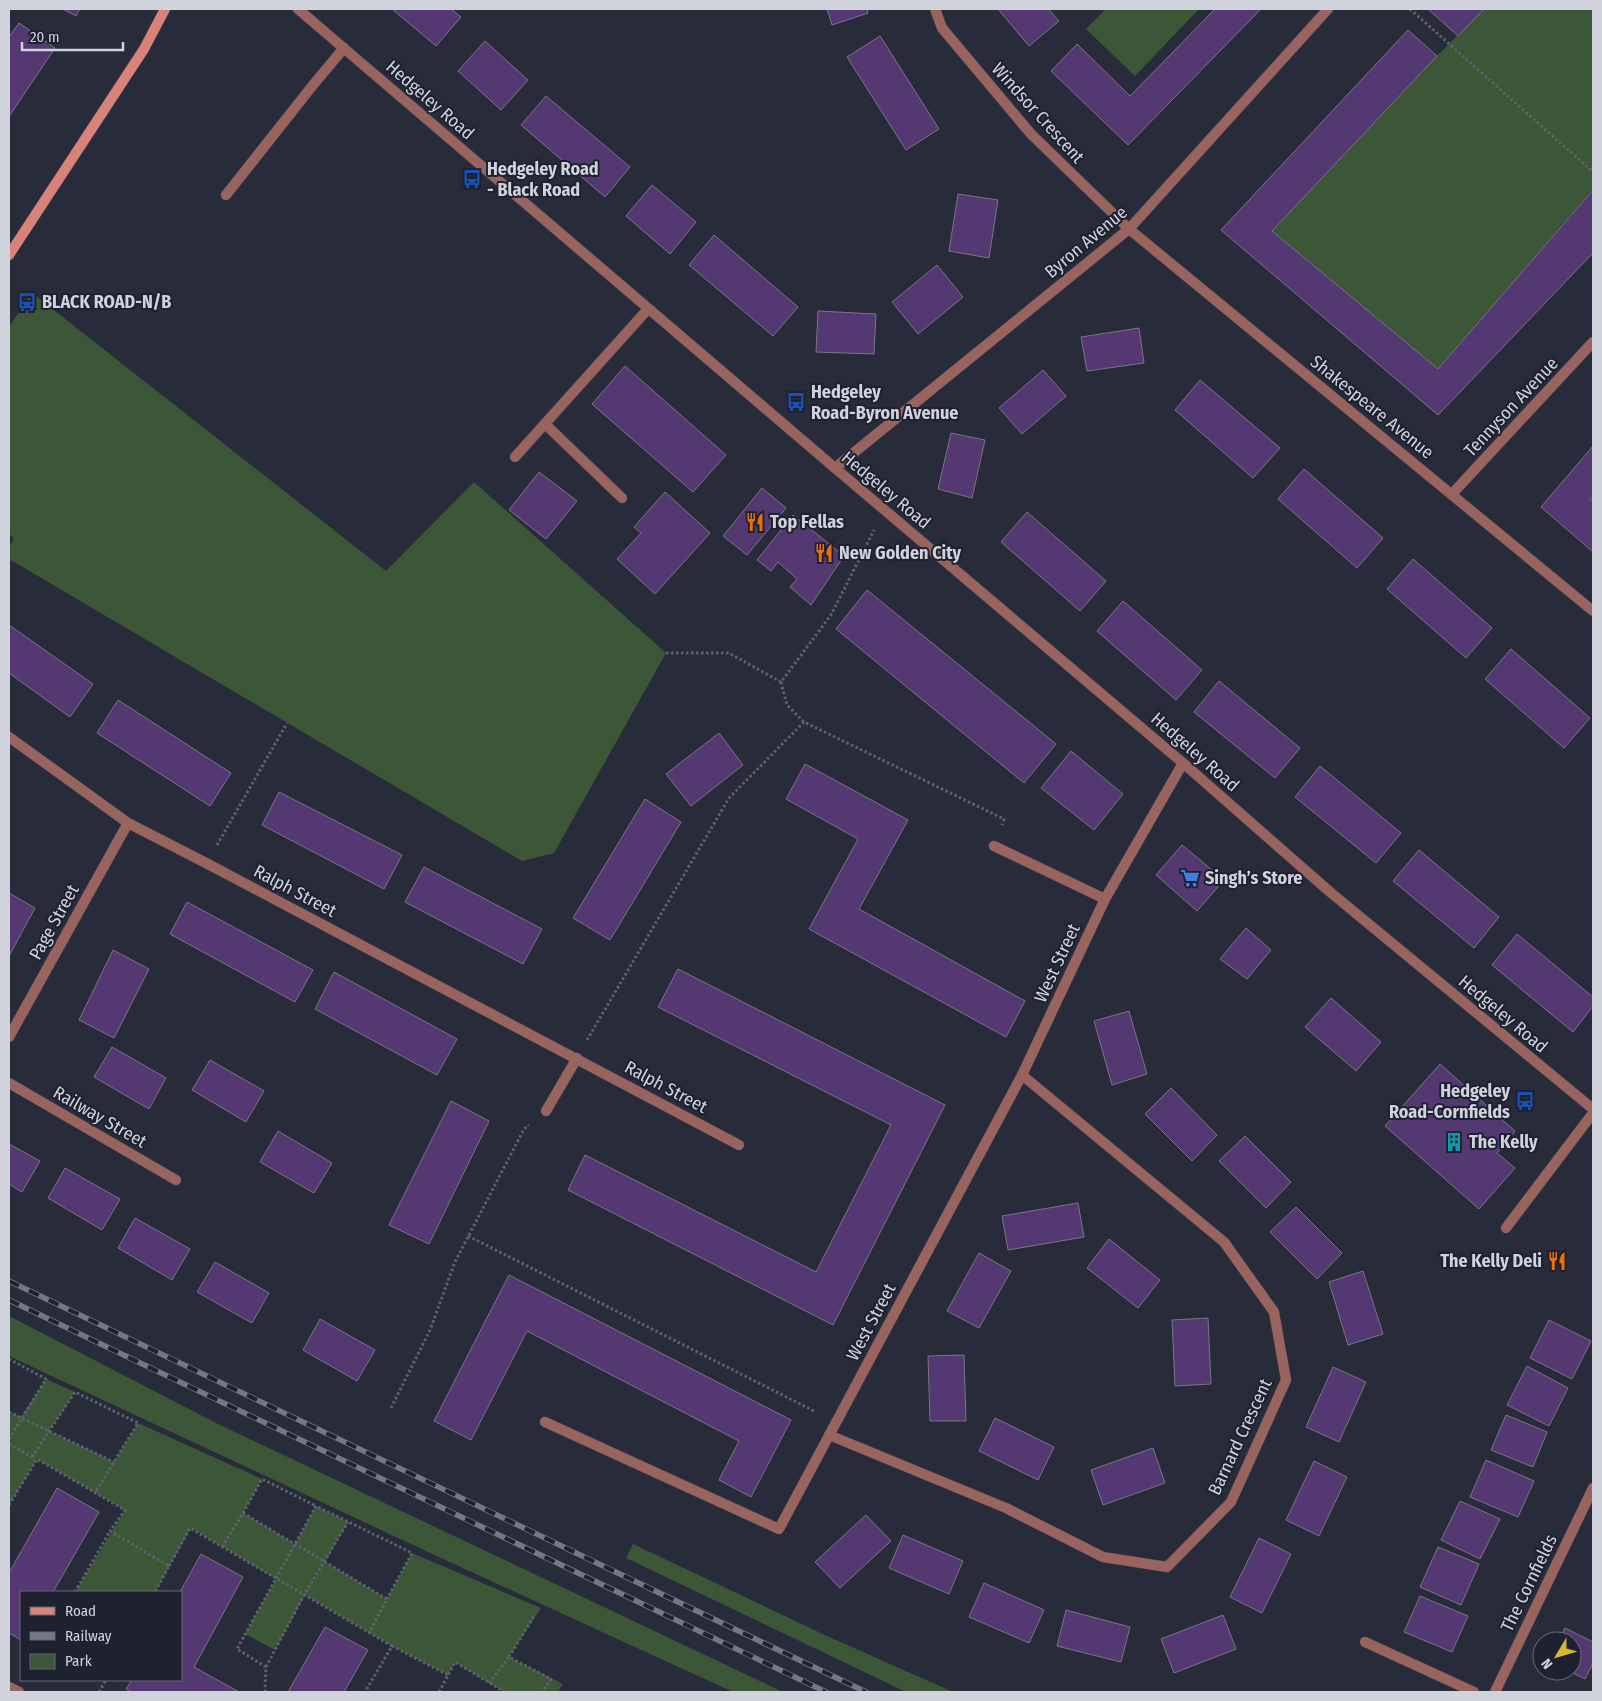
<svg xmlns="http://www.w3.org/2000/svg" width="1602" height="1701" font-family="'Fira Sans Condensed',sans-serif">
  <rect width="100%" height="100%" fill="#282b3a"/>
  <g fill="#3c5737">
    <path d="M1106,9H1199L1135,76L1086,29Z"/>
    <path d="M1484,9H1593V189L1438,369L1272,231L1437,56Z"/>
    <path d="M32,293L386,571L474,482L666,653L554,853L522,861L9,559V547L14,538L9,534V327Z"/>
    <path d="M9,1316L218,1424L783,1692H733L428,1552L9,1356Z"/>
    <path d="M46,1379L75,1392L49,1431L114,1462L138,1423L262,1479L243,1513L295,1544L316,1506L348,1522L325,1562L387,1599L412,1553L541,1608L509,1657L563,1684L558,1692H504L455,1662L448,1675L392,1646L305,1595L275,1650L245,1634L276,1579L191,1528L155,1592H75L125,1510L37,1459L9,1505V1412L21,1417Z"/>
    <path d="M633,1544L827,1636L953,1692H906L626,1558Z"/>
  </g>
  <g fill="#543872" stroke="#7c7486">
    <path d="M63,9H80L76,16Z"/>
    <path d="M392,9H451L461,17L436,46Z"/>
    <path d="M827,9H867L868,13L832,25Z"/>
    <path d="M998,9H1048L1059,21L1029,46Z"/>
    <path d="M1215,9H1261L1128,145L1051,71L1077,44L1130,96Z"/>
    <path d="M1428,9H1484L1458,36Z"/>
    <path d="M19,23L55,48L10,115L9,114V37Z"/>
    <path d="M1408,30L1437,56L1272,231L1438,369L1593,190V253L1438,415L1221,230Z"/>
    <path d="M880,36L939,129L906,150L847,57Z"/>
    <path d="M485,41L528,80L501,110L458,71Z"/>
    <path d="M546,96L630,167L605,197L521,125Z"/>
    <path d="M652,185L696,222L670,254L626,216Z"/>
    <path d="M958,194L998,200L989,258L949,251Z"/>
    <path d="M714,235L798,307L773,336L689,265Z"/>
    <path d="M937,265L963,297L918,334L892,302Z"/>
    <path d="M818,311L876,314L874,354L816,352Z"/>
    <path d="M1139,328L1144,363L1087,371L1081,337Z"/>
    <path d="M625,366L726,455L693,492L592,404Z"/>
    <path d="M1043,370L1066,396L1022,434L999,408Z"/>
    <path d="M1200,380L1280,448L1253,478L1175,410Z"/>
    <path d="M951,433L985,440L972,498L938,489Z"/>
    <path d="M1593,446V496L1590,499L1593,502V552L1541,507Z"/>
    <path d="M1304,469L1383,538L1357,568L1278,499Z"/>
    <path d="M539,472L577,501L546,539L509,510Z"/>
    <path d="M762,488L786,508L747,555L723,536Z"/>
    <path d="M665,492L710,533L655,594L617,559L641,533L634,527Z"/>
    <path d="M1027,512L1106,581L1080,611L1001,542Z"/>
    <path d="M793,515L844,556L811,605L790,587L797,579L778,562L771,571L757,560Z"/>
    <path d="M1413,559L1492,628L1466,658L1387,589Z"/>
    <path d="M867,590L1056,744L1024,783L836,629Z"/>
    <path d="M1123,601L1202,670L1176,700L1097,631Z"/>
    <path d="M9,625L93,684L70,717L9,673Z"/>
    <path d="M1511,649L1590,718L1564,748L1485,679Z"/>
    <path d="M1219,681L1300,748L1275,778L1194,712Z"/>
    <path d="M118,700L231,773L210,806L97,733Z"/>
    <path d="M719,733L743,765L691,806L666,774Z"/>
    <path d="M1071,751L1123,794L1094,830L1041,788Z"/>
    <path d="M805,764L908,820L859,909L1025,1001L1006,1037L809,929L858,839L786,799Z"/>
    <path d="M1320,766L1401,833L1376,863L1295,797Z"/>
    <path d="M279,792L402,855L384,889L262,825Z"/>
    <path d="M645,799L681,822L610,940L573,918Z"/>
    <path d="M1182,845L1224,880L1197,911L1156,875Z"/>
    <path d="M1419,850L1499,917L1474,948L1393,881Z"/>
    <path d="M424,867L542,929L523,964L405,902Z"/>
    <path d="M9,893L35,908L9,956Z"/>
    <path d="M187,902L313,970L295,1002L170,934Z"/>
    <path d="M1246,928L1271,950L1247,979L1220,959Z"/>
    <path d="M1517,934L1593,997V1006L1573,1032L1492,965Z"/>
    <path d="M113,950L149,969L114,1038L79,1020Z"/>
    <path d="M678,969L945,1105L833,1325L568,1190L585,1155L816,1272L891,1125L658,1007Z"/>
    <path d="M334,972L457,1039L437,1075L315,1009Z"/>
    <path d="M1331,998L1381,1042L1356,1071L1305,1027Z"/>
    <path d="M1129,1011L1147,1074L1112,1085L1094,1021Z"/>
    <path d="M112,1047L166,1078L149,1109L94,1077Z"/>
    <path d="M210,1060L264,1091L246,1122L192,1090Z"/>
    <path d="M1440,1064L1515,1131L1497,1153L1515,1168L1479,1209L1385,1126Z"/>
    <path d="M1171,1088L1217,1135L1192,1161L1145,1114Z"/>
    <path d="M451,1101L489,1121L429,1244L389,1225Z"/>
    <path d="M278,1131L332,1163L314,1193L260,1162Z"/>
    <path d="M1245,1136L1291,1182L1266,1208L1219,1161Z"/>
    <path d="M9,1144L40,1161L22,1192L9,1184Z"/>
    <path d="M65,1168L120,1199L102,1230L48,1198Z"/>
    <path d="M1078,1203L1084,1237L1008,1250L1002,1216Z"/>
    <path d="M1296,1207L1342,1253L1317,1279L1270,1232Z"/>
    <path d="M135,1218L190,1249L172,1280L118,1248Z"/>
    <path d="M1109,1239L1160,1280L1138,1308L1087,1268Z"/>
    <path d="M979,1253L1011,1271L979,1328L947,1311Z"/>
    <path d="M215,1262L269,1293L252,1323L197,1292Z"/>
    <path d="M1363,1271L1383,1334L1348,1345L1329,1282Z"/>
    <path d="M509,1275L791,1420L751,1497L719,1480L739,1441L527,1331L471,1440L434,1421Z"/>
    <path d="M1208,1318L1211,1384L1175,1386L1172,1320Z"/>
    <path d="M320,1319L375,1350L357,1381L303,1350Z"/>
    <path d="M1549,1320L1591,1341L1572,1379L1530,1358Z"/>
    <path d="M964,1355L966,1421H930L928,1356Z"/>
    <path d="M1527,1366L1568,1388L1549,1426L1507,1405Z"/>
    <path d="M1333,1367L1366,1382L1339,1442L1306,1427Z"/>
    <path d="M1506,1415L1547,1432L1533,1467L1491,1450Z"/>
    <path d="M995,1418L1054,1447L1038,1480L979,1451Z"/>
    <path d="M1153,1448L1165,1483L1103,1505L1091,1470Z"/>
    <path d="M1486,1460L1534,1481L1518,1517L1470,1497Z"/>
    <path d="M1314,1461L1347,1477L1319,1536L1286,1520Z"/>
    <path d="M57,1488L99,1512L53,1592H21V1640L9,1633V1573Z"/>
    <path d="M1460,1501L1500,1519L1480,1559L1441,1540Z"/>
    <path d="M866,1515L891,1541L840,1588L815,1562Z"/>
    <path d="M903,1535L963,1561L949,1594L889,1568Z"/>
    <path d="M1259,1538L1291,1554L1262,1613L1230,1597Z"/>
    <path d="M1438,1547L1479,1564L1461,1605L1420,1587Z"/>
    <path d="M201,1554L243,1577L194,1667L239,1692H131L126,1689L132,1680H181L180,1592Z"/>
    <path d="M984,1583L1044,1610L1029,1643L969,1617Z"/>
    <path d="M1420,1596L1468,1616L1452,1652L1404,1632Z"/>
    <path d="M1066,1610L1130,1627L1121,1662L1057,1646Z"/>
    <path d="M1223,1615L1236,1649L1174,1673L1161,1639Z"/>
    <path d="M325,1627L368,1650L344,1692H288Z"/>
    <path d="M1565,1628L1593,1642V1663L1585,1679L1569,1671H1572V1641H1559Z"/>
  </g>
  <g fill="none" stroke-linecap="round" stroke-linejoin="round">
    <g stroke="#434654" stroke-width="11">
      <g id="lane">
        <path d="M226,195L313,85L344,48"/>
        <path d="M1506,1228L1593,1113"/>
      </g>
    </g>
    <g stroke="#434654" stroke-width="11">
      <g id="street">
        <path d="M298,9L835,468L1183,763L1330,892L1593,1109"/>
        <path d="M935,9L942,28L1031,134L1129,229L1593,611"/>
        <path d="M545,424L622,498"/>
        <path d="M515,457L648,309"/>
        <path d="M835,468L1129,229L1328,9"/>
        <path d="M1452,494L1593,342"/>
        <path d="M9,737L128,823L206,863L739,1145"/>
        <path d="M994,846L1105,899"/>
        <path d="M9,1037L128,823"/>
        <path d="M9,1083L176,1180"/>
        <path d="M546,1111L577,1058"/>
        <path d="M545,1422L779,1529L1022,1075L1105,899L1183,763"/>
        <path d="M829,1435L1006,1508L1103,1557L1167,1567L1231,1502L1286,1380L1274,1312L1224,1242L1022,1075"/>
        <path d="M1365,1642L1474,1692"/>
        <path d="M9,1687L19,1692"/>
        <path d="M1495,1692L1593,1488"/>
      </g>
    </g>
    <g stroke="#434654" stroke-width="11">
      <path id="secondary" d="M9,255L144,49L165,9"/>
    </g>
    <g stroke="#5e616e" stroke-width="3" stroke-dasharray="2.5 2.5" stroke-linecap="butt">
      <path d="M1410,9L1593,172"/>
      <path d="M666,653H729L781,682L831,615L874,530"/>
      <path d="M781,682L787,705L804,722L1004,819L1002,825"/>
      <path d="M217,845L287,723"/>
      <path d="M587,1040L729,798L804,722"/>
      <path d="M468,1236L816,1412"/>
      <path d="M9,1359L46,1379L9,1439"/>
      <path d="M391,1408L430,1330L455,1262L524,1129L529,1125"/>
      <path d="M9,1412L114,1462"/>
      <path d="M9,1444L32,1457"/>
      <path d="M32,1457L75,1392L138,1423L95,1493"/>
      <path d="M9,1505L37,1459L125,1510L110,1531"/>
      <path d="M243,1513L262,1479L316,1506"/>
      <path d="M222,1547L243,1513L387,1599L369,1633"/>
      <path d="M169,1566L190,1528L392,1646L365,1692"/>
      <path d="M75,1592L110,1531L169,1566L155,1592"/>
      <path d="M392,1646L448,1675"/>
      <path d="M509,1657L534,1616"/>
      <path d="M266,1667L237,1649L316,1506L412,1553L387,1599"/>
      <path d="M489,1683L509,1657L551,1679L542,1692"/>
      <path d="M99,1692L106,1680"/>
      <path d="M265,1692L266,1667L304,1595L348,1522"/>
      <path d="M439,1692L455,1662L505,1692"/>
    </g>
    <use href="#lane" stroke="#9a645e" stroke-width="10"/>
    <use href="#street" stroke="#9a645e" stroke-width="10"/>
    <use href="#secondary" stroke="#d9827a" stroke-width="10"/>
    <g stroke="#747784" stroke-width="5.5">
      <g id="rail">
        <path d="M9,1281L866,1692"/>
        <path d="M9,1300L826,1692"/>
      </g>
    </g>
    <use href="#rail" stroke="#1e2130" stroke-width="4" stroke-dasharray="11" stroke-linecap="butt"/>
  </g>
  <defs>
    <g id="bus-bare" transform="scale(1.5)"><path d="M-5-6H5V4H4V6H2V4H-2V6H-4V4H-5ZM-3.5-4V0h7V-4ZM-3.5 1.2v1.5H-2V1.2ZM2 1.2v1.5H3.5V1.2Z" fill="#1a4fb4" stroke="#1e2130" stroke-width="2.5" paint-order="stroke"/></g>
    <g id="restaurant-bare" transform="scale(1.5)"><path d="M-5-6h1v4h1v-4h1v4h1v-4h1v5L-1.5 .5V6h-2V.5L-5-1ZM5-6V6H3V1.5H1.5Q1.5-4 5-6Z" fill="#e8710a" stroke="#1e2130" stroke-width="2.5" paint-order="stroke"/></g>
    <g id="supermarket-bare" transform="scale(1.5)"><path d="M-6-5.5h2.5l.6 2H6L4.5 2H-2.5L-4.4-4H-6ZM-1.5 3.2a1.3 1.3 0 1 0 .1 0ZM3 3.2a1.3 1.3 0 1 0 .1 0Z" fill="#3f7fe0" stroke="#1e2130" stroke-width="2.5" paint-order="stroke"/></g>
    <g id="building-bare" transform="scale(1.5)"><path d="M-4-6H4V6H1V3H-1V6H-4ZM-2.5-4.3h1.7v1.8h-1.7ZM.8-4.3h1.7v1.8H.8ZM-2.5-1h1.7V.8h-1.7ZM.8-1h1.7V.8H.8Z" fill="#0f9aa8" stroke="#1e2130" stroke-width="2.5" paint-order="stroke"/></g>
  </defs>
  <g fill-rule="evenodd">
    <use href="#bus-bare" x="472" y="179"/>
    <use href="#bus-bare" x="27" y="302"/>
    <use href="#bus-bare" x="796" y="402"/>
    <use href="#restaurant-bare" x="755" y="522"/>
    <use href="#restaurant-bare" x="824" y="553"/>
    <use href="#supermarket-bare" x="1190" y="878"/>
    <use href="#bus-bare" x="1525" y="1101"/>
    <use href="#building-bare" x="1454" y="1142"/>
    <use href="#restaurant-bare" x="1557" y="1261"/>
  </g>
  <g text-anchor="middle" stroke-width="4" stroke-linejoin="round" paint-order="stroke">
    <g font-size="18" fill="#d0d2dc" stroke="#1e2130">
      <text transform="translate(430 100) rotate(41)" y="6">Hedgeley Road</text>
      <text transform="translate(1038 113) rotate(48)" y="6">Windsor Crescent</text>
      <text transform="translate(1086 242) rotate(-40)" y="6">Byron Avenue</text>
      <text transform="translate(1372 407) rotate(39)" y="6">Shakespeare Avenue</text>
      <text transform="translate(1511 407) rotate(-47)" y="6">Tennyson Avenue</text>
      <text transform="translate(886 490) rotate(40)" y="6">Hedgeley Road</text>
      <text transform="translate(1195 752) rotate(41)" y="6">Hedgeley Road</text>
      <text transform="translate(295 891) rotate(28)" y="6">Ralph Street</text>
      <text transform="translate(54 922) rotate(-61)" y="6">Page Street</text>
      <text transform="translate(1057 963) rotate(-65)" y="6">West Street</text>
      <text transform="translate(1503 1014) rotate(40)" y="6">Hedgeley Road</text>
      <text transform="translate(666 1087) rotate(28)" y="6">Ralph Street</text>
      <text transform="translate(100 1117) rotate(30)" y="6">Railway Street</text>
      <text transform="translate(871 1322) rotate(-62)" y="6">West Street</text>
      <text transform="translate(1240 1437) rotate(-65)" y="6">Barnard Crescent</text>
      <text transform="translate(1529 1583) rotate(-64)" y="6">The Cornfields</text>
    </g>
    <g font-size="18" font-weight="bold" fill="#d0d2dc" stroke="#1e2130" text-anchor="start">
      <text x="487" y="175">Hedgeley Road<tspan x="487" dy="21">- Black Road</tspan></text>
      <text x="42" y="308">BLACK ROAD-N/B</text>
      <text x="811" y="398">Hedgeley<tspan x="811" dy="21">Road-Byron Avenue</tspan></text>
      <text x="770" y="528">Top Fellas</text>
      <text x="839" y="559">New Golden City</text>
      <text x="1205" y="884">Singh’s Store</text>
      <text x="1510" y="1097" text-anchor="end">Hedgeley<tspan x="1510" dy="21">Road-Cornfields</tspan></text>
      <text x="1469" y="1148">The Kelly</text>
      <text x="1542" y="1267" text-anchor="end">The Kelly Deli</text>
    </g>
  </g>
  <rect width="1602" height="1701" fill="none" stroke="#d0d2dc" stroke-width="20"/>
  <rect x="20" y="1591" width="162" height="90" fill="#1e2130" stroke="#656875"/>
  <rect x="30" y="1607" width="25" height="8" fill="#d9827a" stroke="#656875"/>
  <text x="65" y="1616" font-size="15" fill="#d0d2dc">Road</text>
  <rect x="30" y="1632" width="25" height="8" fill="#747784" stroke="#656875"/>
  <text x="65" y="1641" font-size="15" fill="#d0d2dc">Railway</text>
  <rect x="30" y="1654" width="25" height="15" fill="#3c5737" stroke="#656875"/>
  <text x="65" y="1666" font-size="15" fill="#d0d2dc">Park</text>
  <g transform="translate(1557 1656) rotate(232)"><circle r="24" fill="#1e2130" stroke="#656875"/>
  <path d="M0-4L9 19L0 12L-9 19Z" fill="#d6b534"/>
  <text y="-8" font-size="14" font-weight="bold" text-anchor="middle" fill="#d0d2dc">N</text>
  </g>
  <path d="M22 42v8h101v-8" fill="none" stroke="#d0d2dc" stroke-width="2.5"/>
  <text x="30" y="42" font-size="15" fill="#d0d2dc" stroke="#1e2130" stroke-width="4" paint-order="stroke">20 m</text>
</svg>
